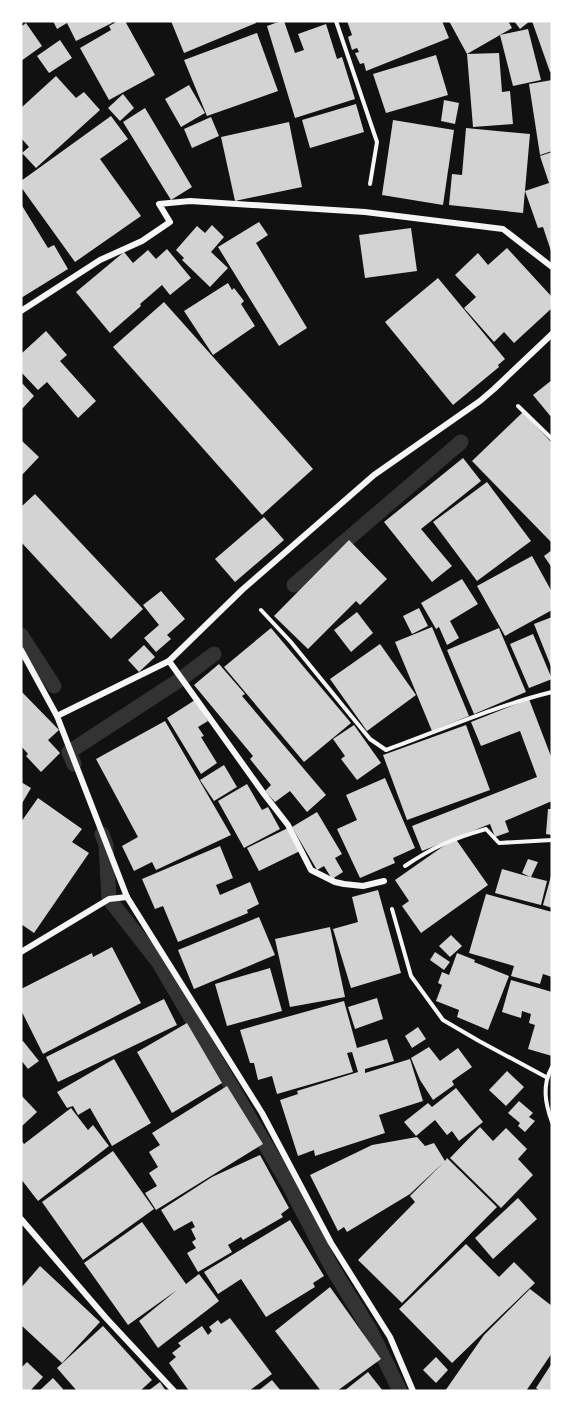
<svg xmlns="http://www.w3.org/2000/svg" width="573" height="1412" font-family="'DejaVu Sans',sans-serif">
  <rect width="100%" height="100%" fill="#111"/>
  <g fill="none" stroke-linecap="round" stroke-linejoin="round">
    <g stroke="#333" stroke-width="15">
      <path d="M294,585L461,442"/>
      <path d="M21,635L54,686"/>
      <path d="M74,764L69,752L181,679L214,654"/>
      <path d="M102,834L106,845L109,899L159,963L289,1185L331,1266L370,1330L400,1391"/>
    </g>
  </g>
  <g fill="#d3d3d3">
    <path d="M53,21H111L112,23L76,41L67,23L57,29Z"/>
    <path d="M118,21H125L155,75L109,100L80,48L111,30L109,26Z"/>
    <path d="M171,21H256V23L184,53Z"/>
    <path d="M281,21H284L295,53L304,50L298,34L326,24L337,59L342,57L355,99L295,118L267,26Z"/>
    <path d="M347,21H442L449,38L366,71L364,63L360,64L355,53L359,52L357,48L352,50L348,37L352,35Z"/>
    <path d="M449,21H508L512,28L467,54Z"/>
    <path d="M514,21H530L520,29Z"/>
    <path d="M532,21H552V71L550,72Z"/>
    <path d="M26,23L42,46L21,61V27Z"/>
    <path d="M528,29L541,80L513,86L500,35Z"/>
    <path d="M257,33L278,91L207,116L184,60Z"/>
    <path d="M60,40L72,58L49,73L37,56Z"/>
    <path d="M499,53L502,92L510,91L513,124L473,127L467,54Z"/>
    <path d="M436,55L448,95L386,113L373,74Z"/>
    <path d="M56,76L76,98L84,92L100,110L36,168L22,153L29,147L21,138V108Z"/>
    <path d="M552,80V151L540,155L529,84Z"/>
    <path d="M189,85L205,113L181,127L165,99Z"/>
    <path d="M123,94L134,108L120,121L108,108Z"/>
    <path d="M444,100L459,103L455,124L441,121Z"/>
    <path d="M356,104L364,132L310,148L302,120Z"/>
    <path d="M145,108L192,187L171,200L123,122Z"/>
    <path d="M111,116L128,139L100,159L141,216L75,262L21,187V181Z"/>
    <path d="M211,117L219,136L192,148L184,129Z"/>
    <path d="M393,120L454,130L443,205L382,195Z"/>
    <path d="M289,122L302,187L235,201L221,137Z"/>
    <path d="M466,128L530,134L523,213L449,205L452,174L462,175Z"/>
    <path d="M552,152V254L543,227L538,228L525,191L549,183L540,156Z"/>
    <path d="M21,204L48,248L54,245L68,269L21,298Z"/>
    <path d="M259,222L268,235L256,243L307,328L279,346L218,247Z"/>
    <path d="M212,225L224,237L211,252L228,268L210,287L182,260L184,258L176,250L197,226L205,233Z"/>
    <path d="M411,228L417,271L365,278L359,235Z"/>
    <path d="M507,248L552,297V308L514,343L504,332L494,342L464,308L476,297L455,275L478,253L488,265Z"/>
    <path d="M167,249L191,278L170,295L162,285L140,304L141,306L110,333L76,292L124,252L133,263L148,250L156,259Z"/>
    <path d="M438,278L505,359L498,365L499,367L453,405L385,322Z"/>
    <path d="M228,283L232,290L234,288L244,301L241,304L255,326L213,355L184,311Z"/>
    <path d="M164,302L313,469L262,515L113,347Z"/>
    <path d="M46,331L67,355L60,361L96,401L78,418L47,382L38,390L21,372V354Z"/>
    <path d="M552,380V418L533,395Z"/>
    <path d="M21,382L34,396L21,410Z"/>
    <path d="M523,412L552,443V543L472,461Z"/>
    <path d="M21,440L39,457L21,476Z"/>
    <path d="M463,458L481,481L421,529L452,566L432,582L384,522Z"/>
    <path d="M487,482L531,541L477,581L433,522Z"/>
    <path d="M35,494L143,609L111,639L21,542V507Z"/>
    <path d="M264,517L284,540L235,582L215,559Z"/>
    <path d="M349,540L387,579L360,605L356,601L308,649L274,616Z"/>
    <path d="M552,550V568L544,556Z"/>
    <path d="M532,556L552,592V610L505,636L477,586Z"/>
    <path d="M462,579L478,604L450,621L459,638L447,645L439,627L436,629L421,603Z"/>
    <path d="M161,591L185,619L167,635L171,639L156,652L144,638L159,625L143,605Z"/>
    <path d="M419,608L428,626L412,634L403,616Z"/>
    <path d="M357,612L373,633L351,652L334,630Z"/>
    <path d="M552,617V669L534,624Z"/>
    <path d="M432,627L469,716L432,731L395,642Z"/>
    <path d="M271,628L351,723L304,762L224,667Z"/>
    <path d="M499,628L526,692L474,714L447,650Z"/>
    <path d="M533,634L552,679L529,688L510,644Z"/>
    <path d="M380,644L416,695L367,731L330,679Z"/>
    <path d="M144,645L155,657L139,672L128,660Z"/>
    <path d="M219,664L245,694L242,696L326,795L307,812L290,791L275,802L265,791L271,785L250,759L253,756L194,685Z"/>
    <path d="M21,691L59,730L48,740L60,753L41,772L26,756L28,754L21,746Z"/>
    <path d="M529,699L552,759V801L505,821L509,832L495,837L490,824L455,838L488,885L421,933L402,906L409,901L395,880L455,838L422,851L412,826L537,777L520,731L481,746L471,722Z"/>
    <path d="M195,700L208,721L198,727L204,736L201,737L217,763L201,774L167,718Z"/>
    <path d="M165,721L231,835L156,870L152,862L134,871L122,846L138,837L96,759Z"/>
    <path d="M354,725L381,763L357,780L341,759L345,756L333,739Z"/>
    <path d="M466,725L490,790L407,820L383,755Z"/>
    <path d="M224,765L237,787L214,801L200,780Z"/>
    <path d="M385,778L415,848L393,858L395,863L360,878L337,829L357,820L346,795Z"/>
    <path d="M21,782L31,788L21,805Z"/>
    <path d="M247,784L262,810L268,807L280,829L244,848L218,801Z"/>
    <path d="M38,798L82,829L72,842L89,853L34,933L21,924V822Z"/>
    <path d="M548,809H552V835L546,834Z"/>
    <path d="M317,812L342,854L335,858L343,872L332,879L324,866L317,870L292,827Z"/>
    <path d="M288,828L300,851L259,871L247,848Z"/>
    <path d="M220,846L233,878L216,885L220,895L250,882L259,904L247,910L248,913L178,942L163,906L155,909L142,879Z"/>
    <path d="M528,859L538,862L531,877L547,881L541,905L495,893L502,869L530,877L522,873Z"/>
    <path d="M551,876H552V908L543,905Z"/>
    <path d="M378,890L401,973L351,988L333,929L358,922L352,897Z"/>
    <path d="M486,894L552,912V977L543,974L540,984L511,976L514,966L469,953Z"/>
    <path d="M259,917L275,955L194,989L178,950Z"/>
    <path d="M330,927L345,997L290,1007L275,939Z"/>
    <path d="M451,935L462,946L450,957L439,946Z"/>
    <path d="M112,947L141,1003L43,1054L21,1010V989L92,953L93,957Z"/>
    <path d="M435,952L450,962L444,970L430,960Z"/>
    <path d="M457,953L475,960L474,962L509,976L488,1030L457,1017L459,1010L436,1001L442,985L438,983L442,972L449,975Z"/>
    <path d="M270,968L282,1011L227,1026L215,984Z"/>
    <path d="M511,980L552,992V1056L528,1049L535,1025L529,1023L531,1014L522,1011L521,1018L502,1012Z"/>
    <path d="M377,998L383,1019L355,1029L348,1007Z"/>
    <path d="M164,999L177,1025L58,1082L46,1057Z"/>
    <path d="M344,1001L357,1048L387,1039L394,1061L365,1069V1073L410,1059L423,1101L379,1115L385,1133L315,1156L314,1150L298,1156L280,1100L298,1094L297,1091L358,1072L352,1052L347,1053L353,1072L277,1094L272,1076L258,1080L254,1063H250L240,1030Z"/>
    <path d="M187,1023L222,1083L172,1113L137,1052Z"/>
    <path d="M418,1027L426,1039L412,1048L405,1036Z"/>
    <path d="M23,1041L39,1061L28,1069L21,1060V1042Z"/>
    <path d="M429,1047L440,1061L458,1048L472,1067L452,1081L454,1085L433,1100L420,1080L411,1058Z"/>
    <path d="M114,1059L151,1123L112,1146L90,1108L78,1115L73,1106L67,1108L57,1092Z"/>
    <path d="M507,1071L524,1087L506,1106L489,1090Z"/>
    <path d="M227,1086L263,1144L156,1210L145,1193L157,1186L149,1173L158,1167L149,1152L160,1145L152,1133Z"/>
    <path d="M456,1088L483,1122L459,1141L452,1131L447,1135L435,1120L416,1136L404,1122L428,1103L432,1107Z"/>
    <path d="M21,1095L37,1112L21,1127Z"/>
    <path d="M519,1101L533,1113L529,1117L535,1121L525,1132L518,1126L520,1123L508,1113Z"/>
    <path d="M71,1108L88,1130L93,1125L109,1146L38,1201L21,1179V1140L24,1144Z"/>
    <path d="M480,1127L493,1141L506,1128L527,1149L518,1159L533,1175L501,1208L450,1158Z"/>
    <path d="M417,1137L425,1146L434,1143L445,1161L447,1158L497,1207L402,1303L358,1260L415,1202L410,1196L444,1162L410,1194L347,1232L344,1227L338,1231L310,1175L372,1145Z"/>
    <path d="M113,1151L154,1209L83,1260L42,1202Z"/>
    <path d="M260,1155L289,1208L281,1214L283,1217L243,1240L241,1237L228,1245L232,1252L198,1272L187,1253L196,1248L192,1242L196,1239L191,1229L195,1227L192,1221L174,1231L161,1210L212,1177Z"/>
    <path d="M518,1198L537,1219L493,1259L475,1238Z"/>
    <path d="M290,1220L324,1276L313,1283L315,1287L266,1317L241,1279L218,1294L204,1272Z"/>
    <path d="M142,1222L186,1284L199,1274L219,1301L158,1348L139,1321L177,1290L128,1325L84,1263Z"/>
    <path d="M466,1244L499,1277L514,1262L535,1283L452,1363L399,1309Z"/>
    <path d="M40,1266L100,1322L62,1363L21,1325V1288Z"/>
    <path d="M330,1287L381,1359L337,1391H321L275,1331Z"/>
    <path d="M530,1289L552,1306V1353L526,1391H445L484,1335Z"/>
    <path d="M230,1318L272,1374L249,1391H189L169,1363L176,1357L172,1353L181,1346L178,1343L202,1326L208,1335L212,1331L209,1327L218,1320L221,1324Z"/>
    <path d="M103,1326L152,1380L140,1391H77L57,1368Z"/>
    <path d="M436,1357L448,1370L436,1383L423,1370Z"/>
    <path d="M27,1362L43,1377L30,1391H21V1368Z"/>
    <path d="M552,1363V1391H540L536,1388Z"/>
    <path d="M368,1372L383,1391H344Z"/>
    <path d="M53,1378L63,1389L62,1391H39Z"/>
    <path d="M272,1380L281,1391H258Z"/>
    <path d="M160,1382L166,1391H148Z"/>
  </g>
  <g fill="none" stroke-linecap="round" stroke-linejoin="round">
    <g stroke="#f5f5f5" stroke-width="4">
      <path d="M336,21L377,142L370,184"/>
      <path d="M518,406L552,439"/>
      <path d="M261,610L290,641L370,739L386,750C441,730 495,706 552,692"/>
      <path d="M405,866C433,847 454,838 486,829L499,843L552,840"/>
      <path d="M392,909L411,976L443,1020L479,1041L546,1077"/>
      <path d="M552,1067C542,1085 545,1103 552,1122"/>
    </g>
    <g stroke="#f5f5f5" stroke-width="6">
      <path d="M21,311L100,260L142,241L170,222L159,204L190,201L365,212L503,229L552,267"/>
      <path d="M21,650L57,716L127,897L262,1113L331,1243L390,1337L413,1391"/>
      <path d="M169,661L264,794L288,825L311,870L335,882L344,884L363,886L384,881"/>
      <path d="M57,716L169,661L242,590L374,475L480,401L494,389L552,334"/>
      <path d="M21,952L109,899L127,897"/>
      <path d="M21,1219L106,1318L174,1391"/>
    </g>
  </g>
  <rect width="573" height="1412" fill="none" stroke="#ffffff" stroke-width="45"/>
</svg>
